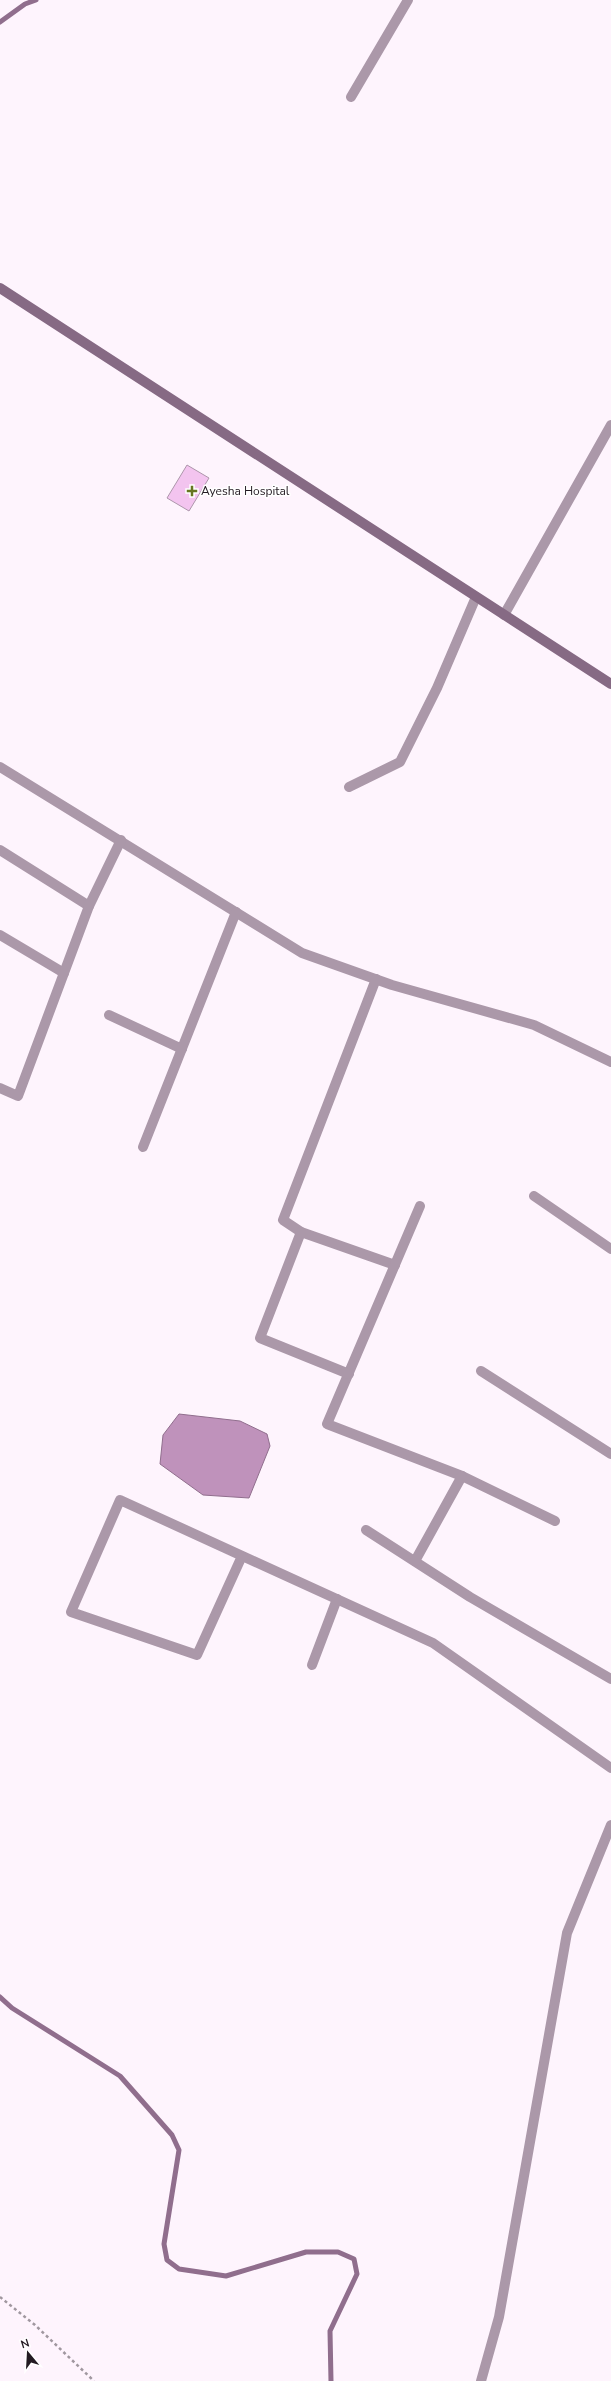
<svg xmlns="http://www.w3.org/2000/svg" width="611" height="2381" font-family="'Nunito Sans',sans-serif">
  <rect width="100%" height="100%" fill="#fef4fd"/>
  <path fill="#bf92bb" stroke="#906e8d" d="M179,1414L240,1421L267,1434L270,1446L249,1498L203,1495L160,1464L163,1435Z"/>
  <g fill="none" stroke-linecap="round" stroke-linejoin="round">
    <g stroke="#906e8d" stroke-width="5">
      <path d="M0,22L25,4L36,0"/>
      <path d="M0,1997L12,2008L120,2076L172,2135L179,2150L164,2244L167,2260L179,2269L226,2276L306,2252H338L354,2259L357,2274L330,2331L331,2381"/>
    </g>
  </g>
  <path fill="#f3c4ef" stroke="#ad96ab" d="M187,465L209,478L189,511L167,498Z"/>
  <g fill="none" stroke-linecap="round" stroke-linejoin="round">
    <path stroke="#a0979f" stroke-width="2.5" stroke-dasharray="3 3" stroke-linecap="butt" d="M0,2297L35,2325L94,2381"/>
    <g stroke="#ab98a9" stroke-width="10">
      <path d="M351,97L408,0"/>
      <path d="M504,615L611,425"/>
      <path d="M0,767L302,953L392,985L534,1025L611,1062"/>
      <path d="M349,787L400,762L437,688L476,597"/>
      <path d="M0,850L89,906"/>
      <path d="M0,935L64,973"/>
      <path d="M376,979L283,1220L301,1232L395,1265"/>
      <path d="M109,1015L182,1049"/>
      <path d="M0,1088L18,1096L89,906L121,840"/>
      <path d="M143,1147L236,912"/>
      <path d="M534,1196L611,1249"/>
      <path d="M420,1206L327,1424L462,1476L555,1521"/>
      <path d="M301,1232L260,1338L349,1374"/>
      <path d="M481,1371L611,1454"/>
      <path d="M366,1530L470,1597L611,1679"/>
      <path d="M242,1556L197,1655L71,1612L120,1500L433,1643L611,1768"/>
      <path d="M415,1561L462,1476"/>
      <path d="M312,1665L337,1599"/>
      <path d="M481,2381L499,2317L567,1933L611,1825"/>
    </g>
    <path stroke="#866a84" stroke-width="10" d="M0,288L611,684"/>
  </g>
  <path fill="#667521" stroke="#fff" stroke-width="1.5" d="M190 485h4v4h4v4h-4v4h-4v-4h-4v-4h4z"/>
  <g text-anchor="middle" stroke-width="3" stroke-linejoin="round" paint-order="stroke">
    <g font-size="12" fill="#231a22" stroke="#fff" text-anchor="start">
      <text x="201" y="495">Ayesha Hospital</text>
    </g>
  </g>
  <g transform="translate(28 2353) rotate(342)" stroke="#ffffff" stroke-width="3" paint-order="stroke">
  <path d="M0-3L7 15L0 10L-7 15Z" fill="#231a22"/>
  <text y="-6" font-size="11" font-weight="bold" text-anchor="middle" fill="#231a22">N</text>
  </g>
</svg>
